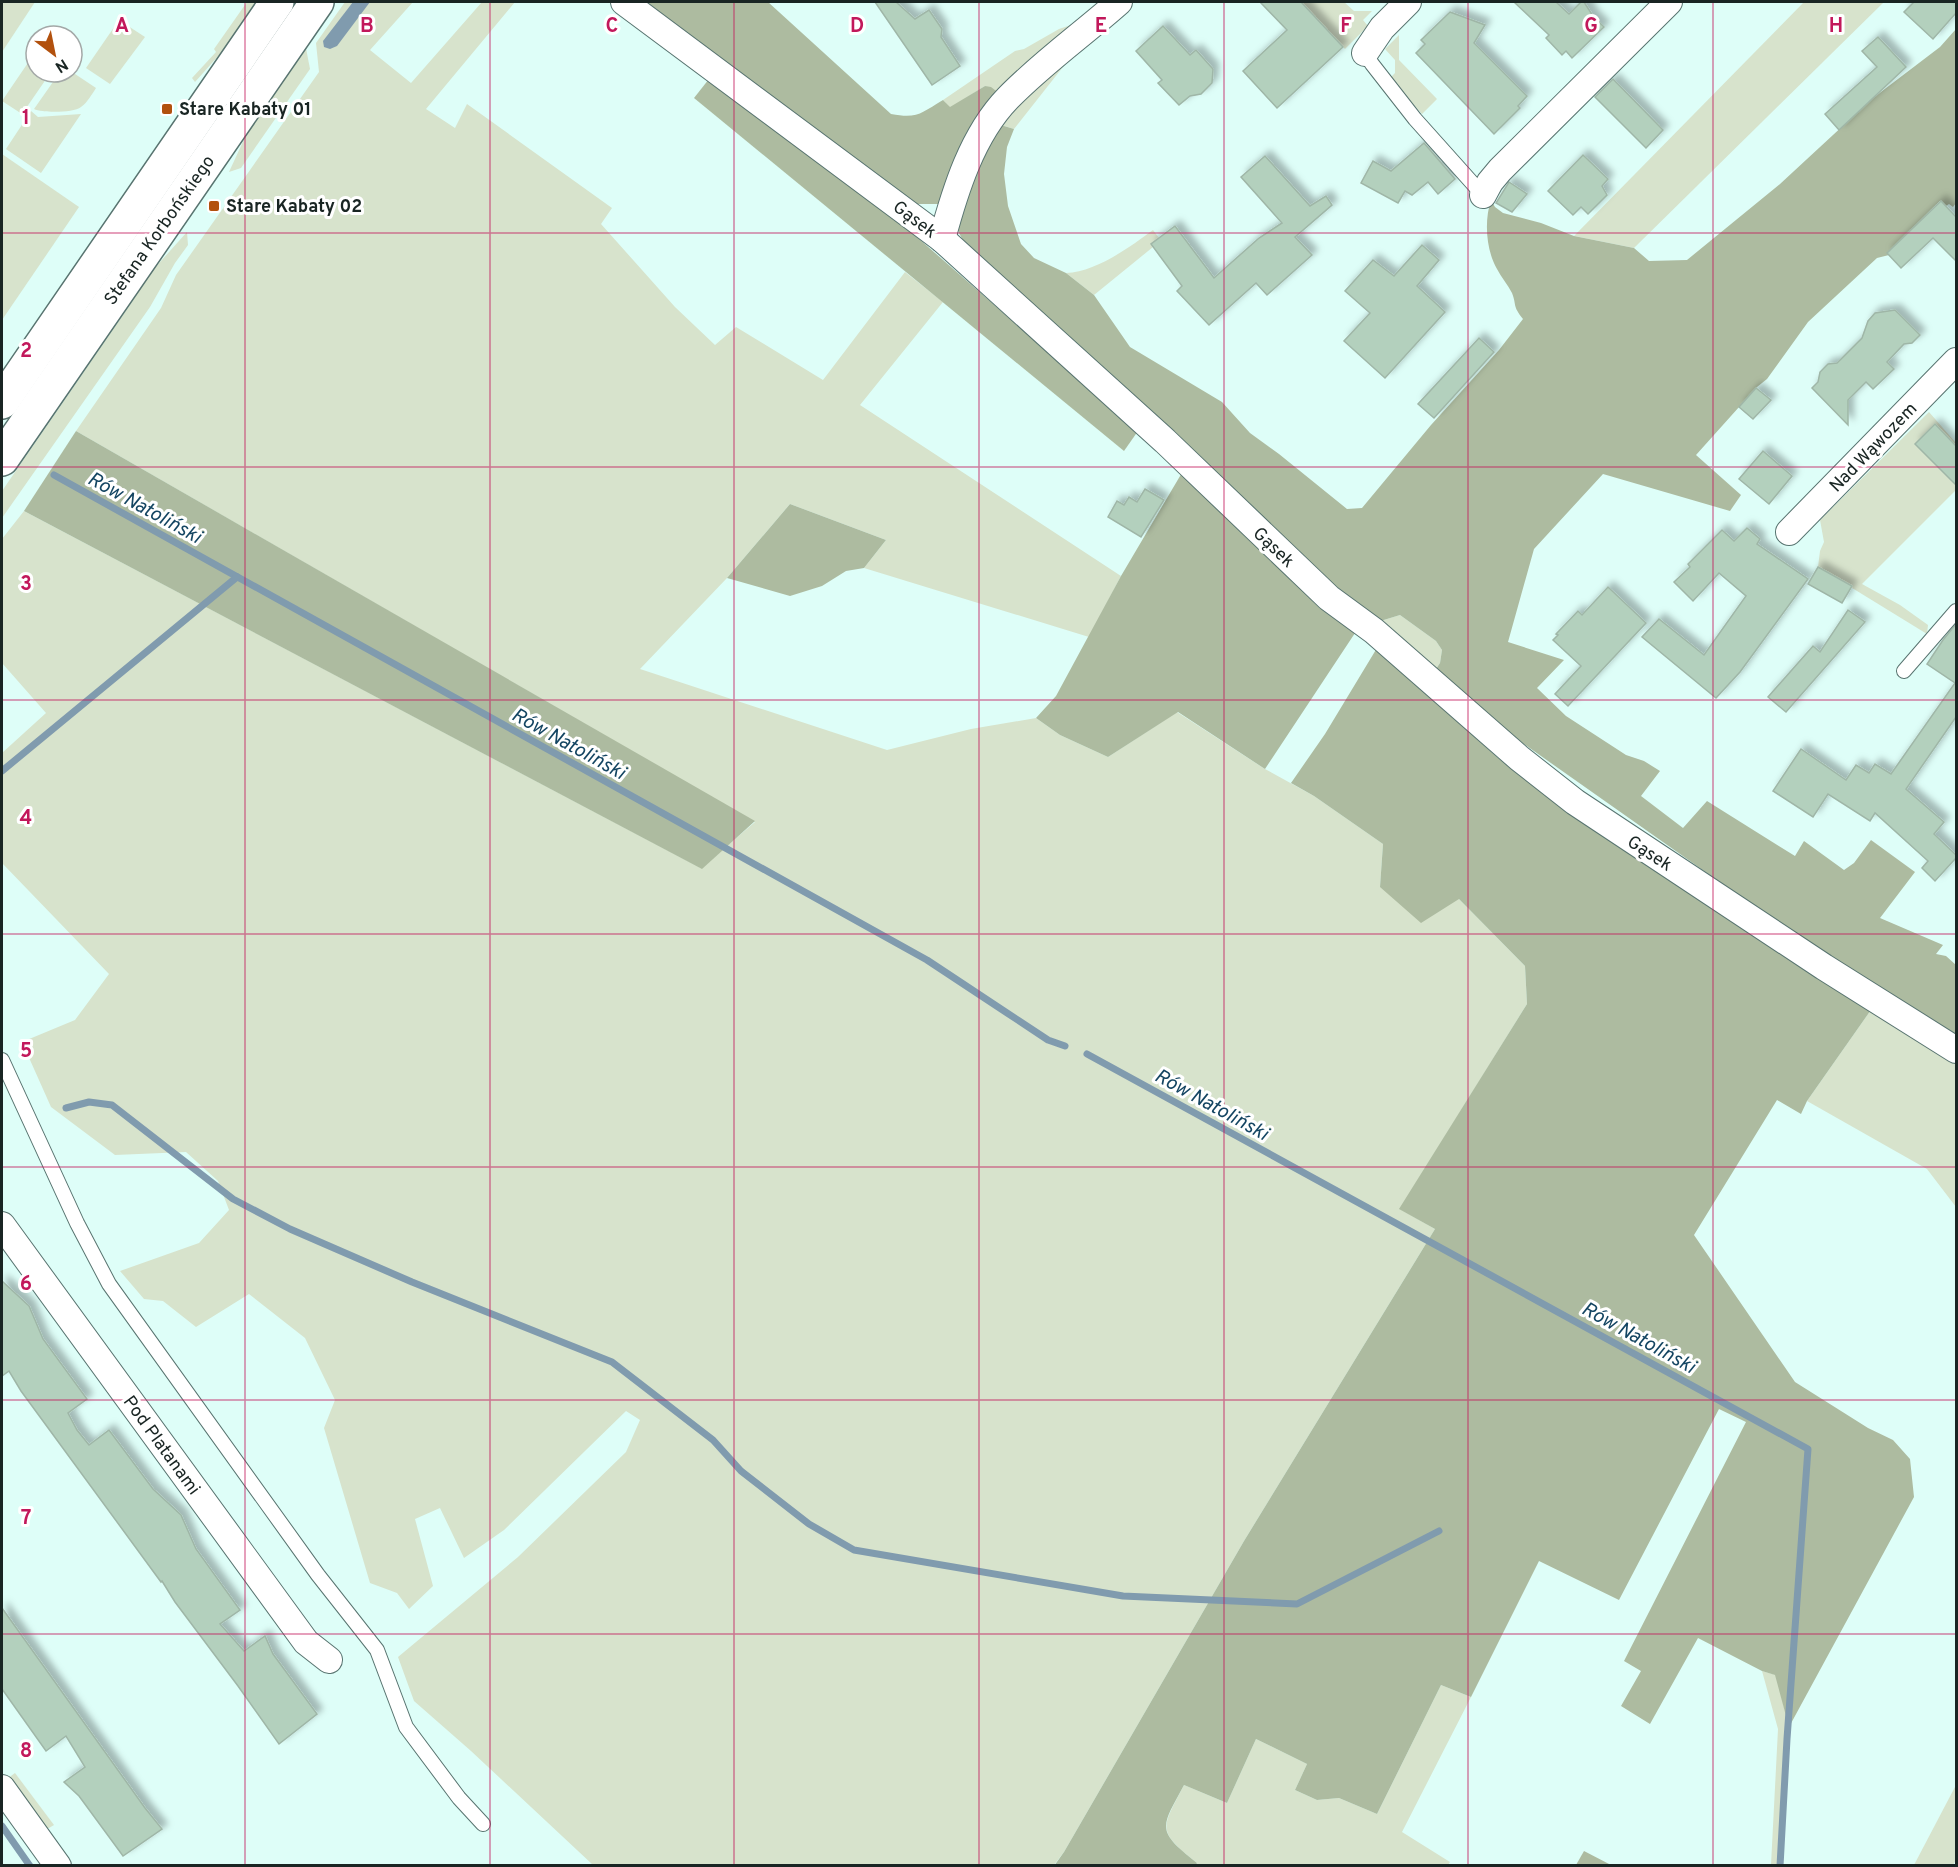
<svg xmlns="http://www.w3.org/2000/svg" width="1958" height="1867" font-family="Overpass,sans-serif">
  <defs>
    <filter id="shadow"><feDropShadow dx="5.5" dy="-5.5" stdDeviation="3" flood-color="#0004"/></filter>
  </defs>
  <rect width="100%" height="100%" fill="#defef8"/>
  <g fill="#d7e3cc">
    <path d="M2,2H35L2,52Z"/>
    <path d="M247,2H262L245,26L195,82L192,78L216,52L214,49Z"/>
    <path d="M345,2H413L370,50L411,83L482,2H515L426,109L455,128L467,104L612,208L601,224L675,307L715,345L736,327L823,380L905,272L943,302L860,405L1121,576L1089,637L864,568L886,540L790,504L727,578L640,669L887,750L971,729L1036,718L1060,735L1108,757L1177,712L1265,769L1314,796L1383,844L1380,887L1459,899L1525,966L1527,1004L1400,1209L1435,1229L1244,1541L1064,1852L1054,1865H593L471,1751L414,1701L398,1657L518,1557L626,1452L640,1420L626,1411L504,1530L464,1558L440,1508L415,1519L433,1586L409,1609L397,1593L370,1583L324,1428L335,1400L305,1338L249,1294L196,1327L163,1301L144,1299L120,1271L199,1243L229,1210L218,1181L186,1152L115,1155L51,1107L22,1042L75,1020L109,974L2,863V753L46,713L2,663V539L24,511L701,868L755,822L76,431L161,308L176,275L319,72L316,43Z"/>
    <path d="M1127,2H1131L1070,58L1014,129L994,123Z"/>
    <path d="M1301,2H1344L1354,11H1372L1363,20L1368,26L1345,49Z"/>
    <path d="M1804,2H1884L1634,248L1574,236Z"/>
    <path d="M119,20L145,37L110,84L86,68Z"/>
    <path d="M1086,20L1004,97L985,86L950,108L943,100L1015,51L1024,49L1059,29Z"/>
    <path d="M1399,35V60L1437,99L1422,114L1390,78L1395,73V60L1385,49Z"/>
    <path d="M305,43L310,69L241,168L229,172L257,111Z"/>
    <path d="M36,51V72H51L22,114L2,101Z"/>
    <path d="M60,72H72L96,88C92,94 87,103 81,107C73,113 43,113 34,109Z"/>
    <path d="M31,111L38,117L81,114L41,173L6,149Z"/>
    <path d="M2,154L79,207L2,320Z"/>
    <path d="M1153,230L1159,238L1151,244L1153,247L1094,295L1066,273C1096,272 1130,247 1153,230Z"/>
    <path d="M187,232L188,245L175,263L150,307L2,518V491L136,296L134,291Z"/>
    <path d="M1929,412L1956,443V490L1862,584L1900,605L1928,625L1927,634L1818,567L1820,551L1824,542L1820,520Z"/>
    <path d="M1400,615L1436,641L1442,650L1440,663L1432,675L1374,623Z"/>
    <path d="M1873,1007L1956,1059V1207L1927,1169L1807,1101Z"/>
    <path d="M1762,1671L1776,1675L1789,1727L1783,1865H1771L1778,1729Z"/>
    <path d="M1441,1685L1471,1697L1402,1832L1450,1862L1448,1865H1196L1197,1863C1155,1830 1162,1828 1184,1785L1227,1803L1256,1739L1307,1764L1295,1790L1317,1800L1339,1798L1377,1814Z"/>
    <path d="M15,1773L54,1825L49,1828H43L7,1779Z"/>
    <path d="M1956,1785V1860L1953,1865H1914Z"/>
  </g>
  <g fill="#adbba0">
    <path d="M642,2H768L891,114C918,119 921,113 943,100L950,107L985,86L991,87L1004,97L947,204H910Z"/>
    <path d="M1956,29V203L1953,207L1949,204L1946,206L1940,201L1887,253L1889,255L1877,258L1808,322L1767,379L1757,387L1696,455L1741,495L1730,511L1603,474L1534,549L1508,642L1564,660L1537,688L1566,716L1626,755L1644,761L1660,771L1641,796L1683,828L1707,801L1795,856L1804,841L1844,870L1854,863L1871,840L1915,872L1880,918L1943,945L1936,954L1946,956L1956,965V1039L1802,940L1453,694L1432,675L1440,663L1442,650L1436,641L1400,615L1374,623L967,248L959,233L954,215L994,123L1014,129L1007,147L1004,174L1008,206L1021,244L1034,258L1066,273L1094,295L1130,347L1222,402L1250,433L1279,454L1347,509L1362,508L1431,425L1499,350L1523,319C1512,305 1517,306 1512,293C1508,285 1501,277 1497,269C1486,250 1484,221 1491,200L1495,207L1503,213L1541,223L1574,236L1634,248L1649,261L1687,260L1780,184L1873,98L1940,47Z"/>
    <path d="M709,79L918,238L1138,431L1124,451L694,98Z"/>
    <path d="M76,431L755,821L702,869L24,511Z"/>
    <path d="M1183,471L1357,630L1265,769L1178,712L1108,757L1060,735L1036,718L1056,696L1121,576Z"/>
    <path d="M790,504L886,540L864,568L846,571L822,586L790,596L727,578Z"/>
    <path d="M1377,648L1498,758L1623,847L1873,1007L1807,1101L1801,1114L1777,1100L1694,1235L1795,1382L1868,1428L1893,1440L1910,1459L1914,1497L1789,1727L1775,1675L1762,1671L1698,1638L1650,1724L1621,1706L1641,1671L1624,1661L1746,1422L1719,1409L1619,1600L1539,1561L1471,1697L1441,1685L1377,1814L1339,1798L1317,1800L1295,1790L1307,1764L1256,1739L1227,1803L1184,1785C1161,1828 1155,1830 1197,1863L1196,1865L1054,1866L1064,1852L1244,1541L1435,1229L1399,1209L1527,1004L1525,966L1459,899L1421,923L1380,887L1383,844L1314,796L1291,783L1325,734Z"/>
    <path d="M1584,1851L1611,1865H1576Z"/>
  </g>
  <path fill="#809bae" d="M353,2H370L337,46L330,49L324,47L323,41Z"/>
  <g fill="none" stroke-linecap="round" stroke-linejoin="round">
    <g stroke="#809bae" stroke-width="7">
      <path d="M54,475L927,960L1048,1040L1065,1046"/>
      <path d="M2,771L237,577"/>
      <path d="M1087,1054L1808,1449L1787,1739L1780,1866"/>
      <path d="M66,1108L89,1102L112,1105L233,1199L290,1229L412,1282L612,1362L713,1440L741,1471L809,1524L854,1550L1123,1596L1297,1604L1439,1531"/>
      <path d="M2,1826L30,1866"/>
    </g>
  </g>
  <g fill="#b3d0bd" stroke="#9fb6a7" stroke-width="1.5" filter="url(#shadow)">
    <path d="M875,2H896L915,19L929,10L942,29L941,37L960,66L932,85Z"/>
    <path d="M1260,2H1301L1343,47L1277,108L1243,71L1287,30Z"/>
    <path d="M1514,2H1556L1569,14L1581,2H1584L1593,16L1604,27L1572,58L1566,51L1562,55L1546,38L1549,35Z"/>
    <path d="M1914,2H1956V13L1933,39L1904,12Z"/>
    <path d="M1450,12L1485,25L1474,43L1527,96L1518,106L1520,108L1494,134L1416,53L1425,44L1421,40Z"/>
    <path d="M1163,26L1190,55L1196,50L1213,69L1212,83L1201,94L1190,96L1179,105L1158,83L1162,80L1136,51Z"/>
    <path d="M1878,37L1906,67L1839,130L1825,114L1877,67L1862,51Z"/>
    <path d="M1613,79L1663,130L1646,148L1595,97Z"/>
    <path d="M1424,143L1455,179L1438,194L1428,182L1412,195L1405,191L1398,203L1361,183L1373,161L1391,171Z"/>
    <path d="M1583,155L1608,179L1602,186L1607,195L1588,214L1581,207L1573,215L1548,191Z"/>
    <path d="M1265,156L1310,206L1326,196L1332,205L1295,237L1312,255L1267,295L1256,283L1209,325L1177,291L1182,286L1151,244L1175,226L1214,278L1259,238L1282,223L1241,177Z"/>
    <path d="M1509,182L1527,194L1512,212L1496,203Z"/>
    <path d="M1941,201L1956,217V261L1933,238L1901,268L1887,253Z"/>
    <path d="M1422,245L1439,260L1417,286L1445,312L1385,378L1344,341L1370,313L1345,291L1373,260L1394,276Z"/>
    <path d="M1895,310L1920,335L1912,343L1904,344L1887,362L1894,369L1873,389L1866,382L1848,400V425L1812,388L1818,382L1820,372L1828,364L1837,363L1862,338L1868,321L1875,313Z"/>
    <path d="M1479,338L1494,352L1434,418L1418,404Z"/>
    <path d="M1756,388L1771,400L1753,419L1739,407Z"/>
    <path d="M1935,424L1956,446V485L1915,444Z"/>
    <path d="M1763,451L1792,476L1769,504L1739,479Z"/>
    <path d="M1145,489L1164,500L1141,537L1108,517L1117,501L1124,505L1129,497L1137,502Z"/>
    <path d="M1747,528L1760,539L1757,544L1808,579L1740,672L1716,698L1642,637L1659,619L1704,655L1746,596L1719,573L1693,601L1674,582L1690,567L1688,564L1722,530L1734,541Z"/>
    <path d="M1818,567L1852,586L1842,603L1808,584Z"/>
    <path d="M1608,587L1646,623L1568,706L1555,694L1581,666L1553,640L1558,635L1556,634L1578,611L1582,615Z"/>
    <path d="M1848,610L1865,622L1786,712L1768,697L1813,646L1820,652Z"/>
    <path d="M1956,624V717L1906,789L1944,822L1934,834L1956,855V858L1935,881L1922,868L1928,861L1875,813L1870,821L1828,794L1813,817L1773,791L1801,749L1846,780L1856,765L1869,773L1875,764L1891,774L1955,683L1927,664L1943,640Z"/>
    <path d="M2,1281L29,1306L43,1339L87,1399L68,1413L77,1430L89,1445L109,1430L153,1489L181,1515L196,1549L240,1610L220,1624L244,1651L265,1636L273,1654L317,1714L279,1744L238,1686L175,1602L162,1581L161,1582L21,1391L9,1371L2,1376Z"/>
    <path d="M2,1608L145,1808L162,1829L123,1856L79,1796L64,1782L85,1767L66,1736L46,1751L2,1689Z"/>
  </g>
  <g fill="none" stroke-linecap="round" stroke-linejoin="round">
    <g stroke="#587470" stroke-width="16">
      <g id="lane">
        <path d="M1365,53L1372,64L1415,119L1483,195"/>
        <path d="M1904,671L1956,611"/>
        <path d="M2,1060L77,1223L109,1284L318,1575L377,1650L406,1727L459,1798L483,1824"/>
      </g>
    </g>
    <g stroke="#587470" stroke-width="28">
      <g id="street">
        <path d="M624,2L942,239L1165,441L1329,598L1374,631L1519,758L1575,802L1824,967L1956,1050"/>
        <path d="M1365,53L1382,28L1408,2"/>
        <path d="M1483,195L1490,182L1500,170L1669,2"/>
        <path d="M942,239C955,191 972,135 1008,98C1042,63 1083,34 1119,2"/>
        <path d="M1789,532L1956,361"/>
        <path d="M2,1225L306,1642L329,1660"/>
        <path d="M2,1788L58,1866"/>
      </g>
    </g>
    <g stroke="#587470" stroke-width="36">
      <g id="secondary">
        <path d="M2,402L277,2"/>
        <path d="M2,459L317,2"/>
      </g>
    </g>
    <use href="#lane" stroke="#fff" stroke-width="14"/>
    <use href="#street" stroke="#fff" stroke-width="26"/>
    <use href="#secondary" stroke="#fff" stroke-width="33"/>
  </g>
  <path fill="none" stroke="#c2185b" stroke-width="1.5" stroke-opacity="0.55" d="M245,2V1866M490,2V1866M734,2V1866M979,2V1866M1224,2V1866M1468,2V1866M1713,2V1866M2,233H1956M2,467H1956M2,700H1956M2,934H1956M2,1167H1956M2,1400H1956M2,1634H1956"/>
  <g fill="#b2510e" stroke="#fff" stroke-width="2">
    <rect x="161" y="103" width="12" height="12" rx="3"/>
    <rect x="208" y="200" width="12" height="12" rx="3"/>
  </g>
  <g text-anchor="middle" stroke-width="6" stroke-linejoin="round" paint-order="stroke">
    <g font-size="18" font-weight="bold" fill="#192523" stroke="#fff" text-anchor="start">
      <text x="179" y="115">Stare Kabaty 01</text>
      <text x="226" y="212">Stare Kabaty 02</text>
    </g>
    <g font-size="18" fill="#192523" stroke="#fff">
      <text transform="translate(915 219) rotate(37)" y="6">Gąsek</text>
      <text transform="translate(159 230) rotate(-55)" y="6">Stefana Korbońskiego</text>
      <text transform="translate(1873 447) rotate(-46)" y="6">Nad Wąwozem</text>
      <text transform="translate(1274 547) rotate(44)" y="6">Gąsek</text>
      <text transform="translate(1650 853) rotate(33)" y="6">Gąsek</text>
      <text transform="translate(162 1445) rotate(54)" y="6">Pod Platanami</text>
    </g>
    <g font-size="20" font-style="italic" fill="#144562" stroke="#fff">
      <text transform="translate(145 507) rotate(29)" y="7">Rów Natoliński</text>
      <text transform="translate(569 743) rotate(29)" y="7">Rów Natoliński</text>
      <text transform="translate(1212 1104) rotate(29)" y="7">Rów Natoliński</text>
      <text transform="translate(1639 1337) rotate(29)" y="7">Rów Natoliński</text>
    </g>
  </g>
  <g font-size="20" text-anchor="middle" font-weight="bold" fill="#c2185b" stroke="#fff" stroke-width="6" stroke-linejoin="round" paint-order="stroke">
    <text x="122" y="32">A</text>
    <text x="367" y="32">B</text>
    <text x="612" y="32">C</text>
    <text x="857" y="32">D</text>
    <text x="1101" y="32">E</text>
    <text x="1346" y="32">F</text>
    <text x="1591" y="32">G</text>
    <text x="1836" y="32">H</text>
    <text x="26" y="124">1</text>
    <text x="26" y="357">2</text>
    <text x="26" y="590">3</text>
    <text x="26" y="824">4</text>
    <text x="26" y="1057">5</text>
    <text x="26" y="1290">6</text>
    <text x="26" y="1524">7</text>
    <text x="26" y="1757">8</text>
  </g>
  <rect width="1958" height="1867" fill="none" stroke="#192523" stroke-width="6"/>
  <g transform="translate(54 54) rotate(148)"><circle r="28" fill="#ffffff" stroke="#a3a8a7" stroke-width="1.5"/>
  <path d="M0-4.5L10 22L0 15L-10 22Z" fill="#b2510e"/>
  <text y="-9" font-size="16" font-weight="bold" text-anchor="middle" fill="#192523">N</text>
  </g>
</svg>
